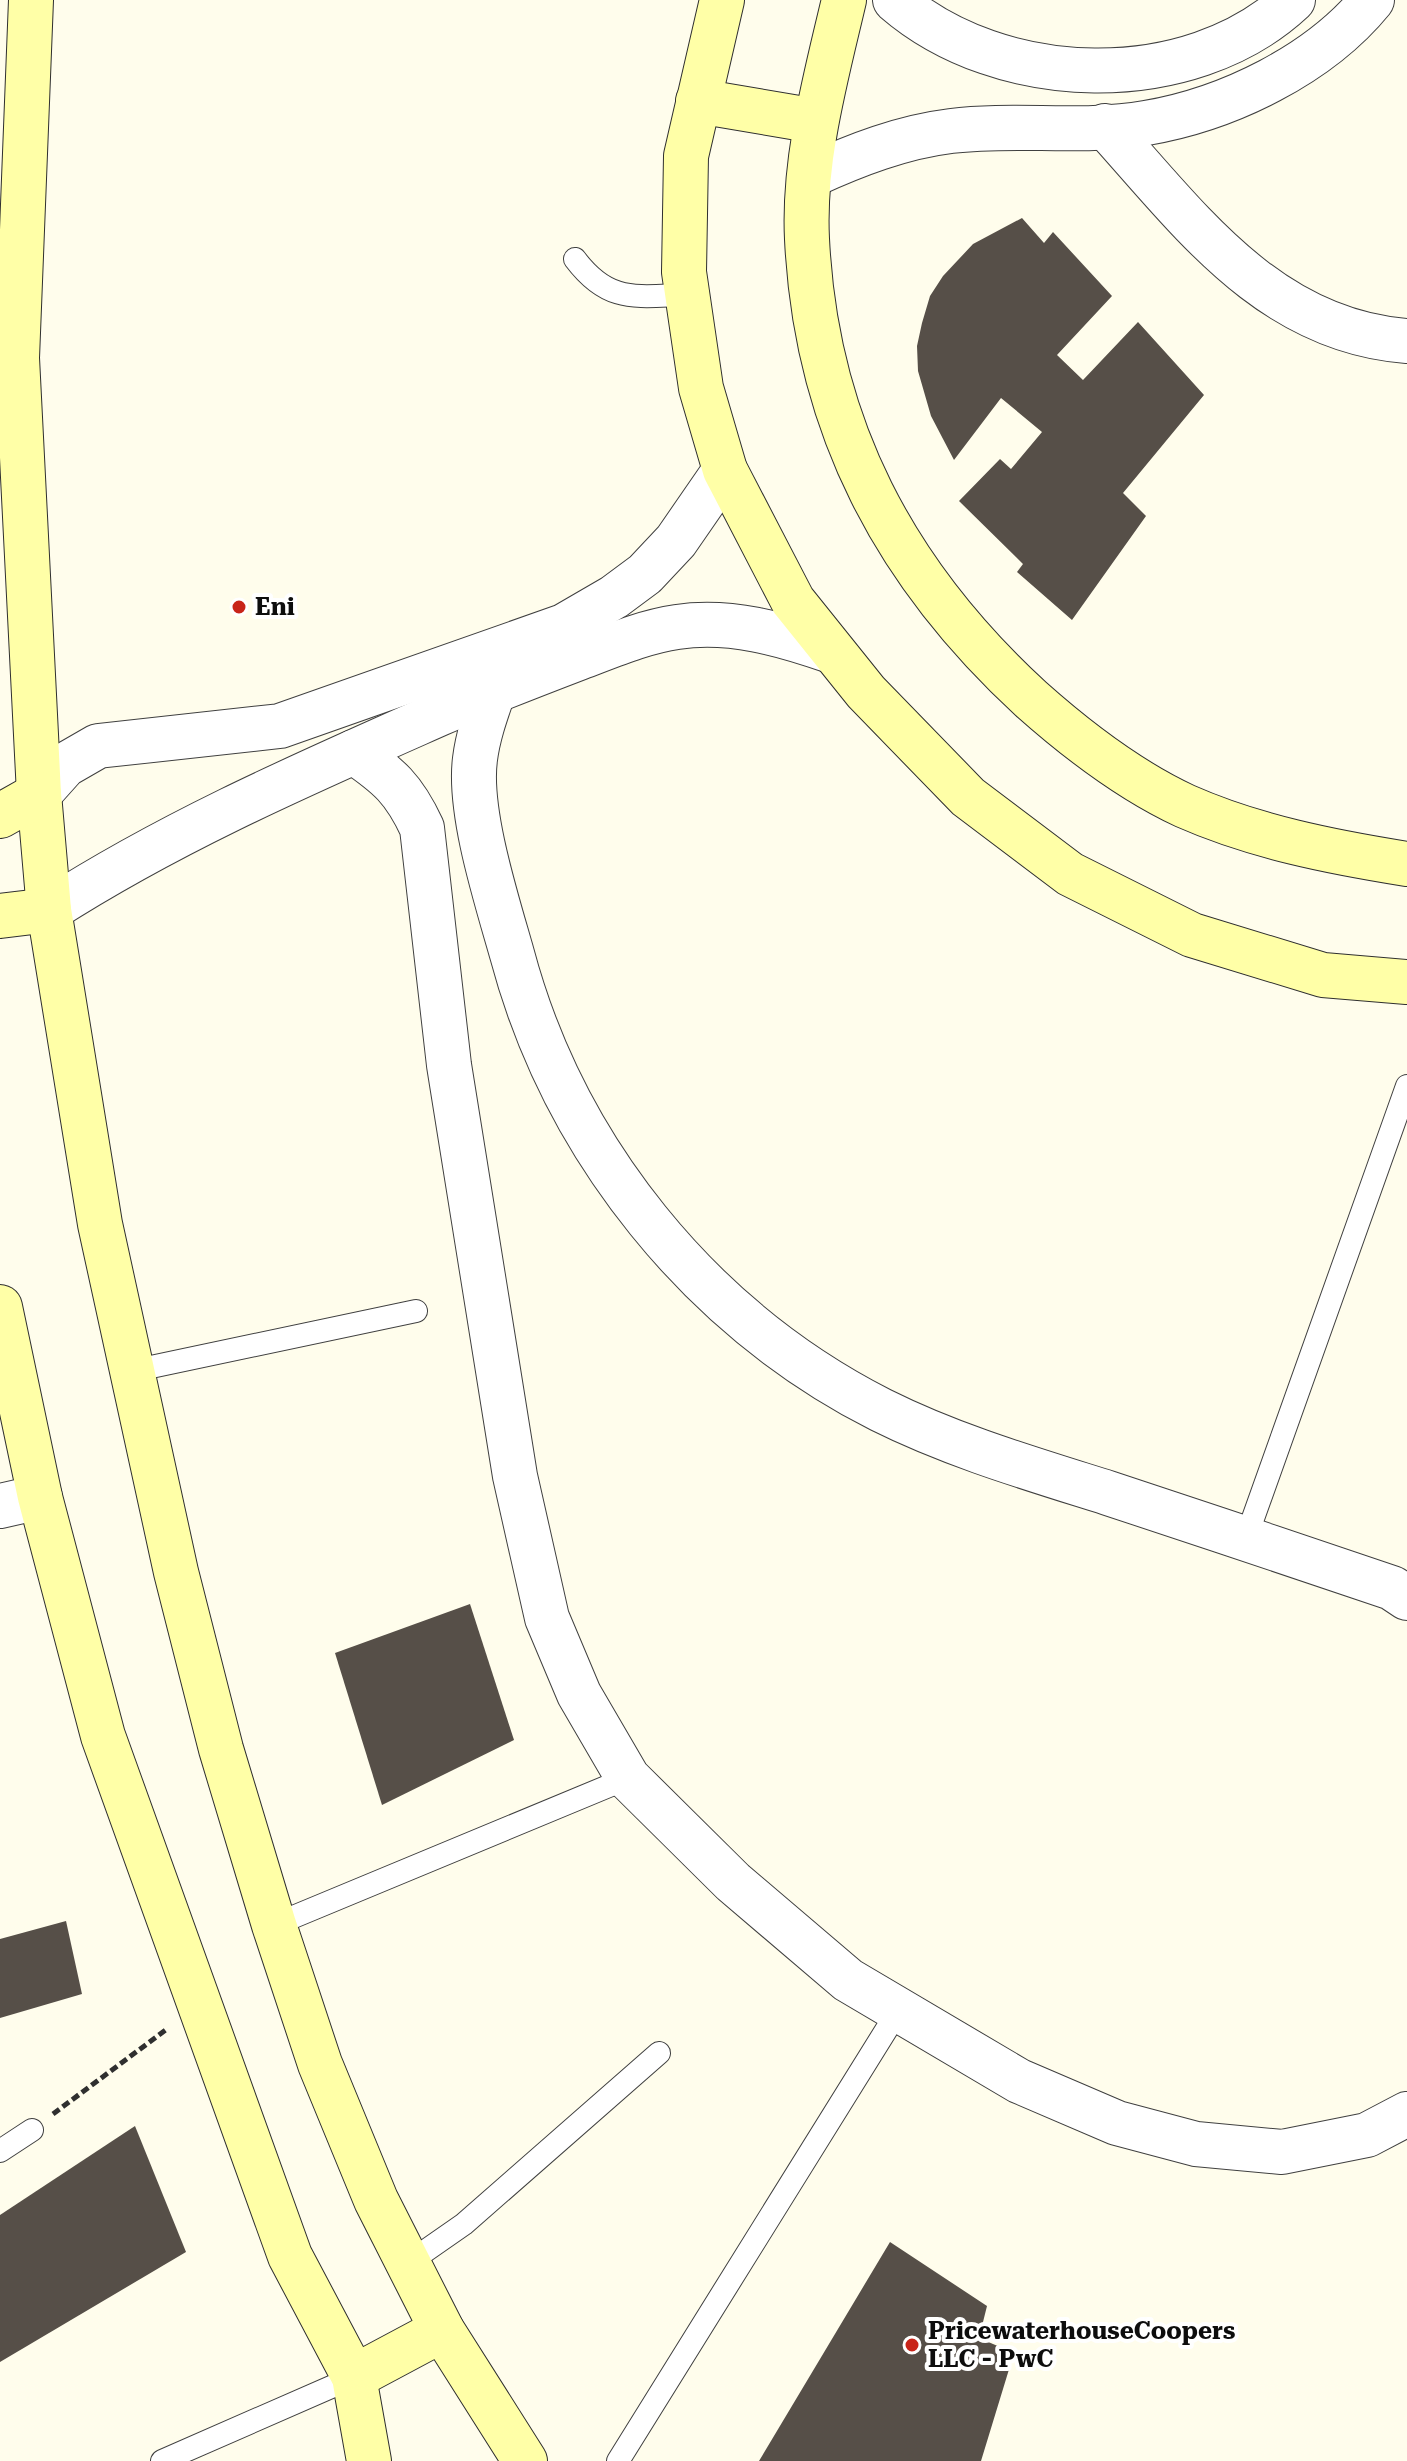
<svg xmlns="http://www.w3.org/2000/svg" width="1407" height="2461" font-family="'Roboto Serif',serif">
  <rect width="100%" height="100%" fill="#fffdec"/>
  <g fill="#564f48">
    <path d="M1022,218L1044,243L1053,232L1112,296L1057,355L1083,380L1138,322L1204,395L1123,493L1146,516L1072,620L1017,572L1023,564L959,501L1000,459L1011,469L1042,432L1001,398L954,460L931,416L918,371L917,346L922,323L930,296L943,276L973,244Z"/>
    <path d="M470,1604L514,1740L382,1805L335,1653Z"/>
    <path d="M66,1921L82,1994L0,2018V1939Z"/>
    <path d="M135,2126L186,2252L0,2362V2215Z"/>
    <path d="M890,2242L987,2306L979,2338L1014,2353L981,2461H759Z"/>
  </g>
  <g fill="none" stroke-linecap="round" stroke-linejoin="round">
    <g stroke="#404040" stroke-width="24">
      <g id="lane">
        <path d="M575,259C609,304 636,296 687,295"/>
        <path d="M132,1371L416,1311"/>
        <path d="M1246,1538L1407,1086"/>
        <path d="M274,1925L628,1778"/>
        <path d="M0,2151L32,2130"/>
        <path d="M408,2263L464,2224L659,2053"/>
        <path d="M162,2461L354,2377"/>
        <path d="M618,2461L898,2011"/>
      </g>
    </g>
    <g stroke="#404040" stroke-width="46">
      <g id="street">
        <path d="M895,0C1000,91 1189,97 1293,0"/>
        <path d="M1105,126C1190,220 1269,331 1407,341"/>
        <path d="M812,175C856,155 902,137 951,131C1015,123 1082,134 1146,123C1228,109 1319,65 1372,0"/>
        <path d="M494,690C486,713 478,735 475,759C468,812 497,901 512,954C564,1149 700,1318 881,1410C953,1446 1032,1469 1108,1493C1203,1524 1297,1556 1392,1588L1407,1598"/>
        <path d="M354,752C389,776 404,789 422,828L449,1065L515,1476L547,1618L579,1694L628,1778L733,1882L848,1980L1019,2081L1117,2123L1196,2144L1282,2152L1367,2135L1407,2114"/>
        <path d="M39,794L65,765L98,746L280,726L564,626L614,597L645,574L676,541L725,470"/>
        <path d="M49,910C172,831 306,773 439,714C485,694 532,676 579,658C611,646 643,632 677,627C730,619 782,634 831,651"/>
        <path d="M0,1506L40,1497"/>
      </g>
    </g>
    <g stroke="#2f2f2f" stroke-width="46">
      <g id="secondary">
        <path d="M31,0L17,358L39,794L49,910L100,1224L176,1572L221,1749L274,1925L320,2064L376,2200L442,2330L525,2461"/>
        <path d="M722,0L686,156L684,272L701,388L725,470L793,601L866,692L968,797L1070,874L1192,935L1323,975L1407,982"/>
        <path d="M844,0C826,77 803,159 807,239C816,426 895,574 1031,699C1077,740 1129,780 1185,806C1255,837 1332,852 1407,864"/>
        <path d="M698,101L816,121"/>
        <path d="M0,816L39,794"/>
        <path d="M0,916L49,910"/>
        <path d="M0,1307L40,1497L103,1736L290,2256L354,2377L369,2461"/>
        <path d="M354,2377L442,2330"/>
      </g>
    </g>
    <path stroke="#2f2f2f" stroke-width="5" stroke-dasharray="8 4" stroke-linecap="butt" d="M53,2114L167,2029"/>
    <use href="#lane" stroke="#fff" stroke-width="22"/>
    <use href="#street" stroke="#fff" stroke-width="44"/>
    <use href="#secondary" stroke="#ffffa7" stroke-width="44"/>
  </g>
  <g fill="#c82419" stroke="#fff" stroke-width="3">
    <circle cx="239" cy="607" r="8"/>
    <circle cx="912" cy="2345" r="8"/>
  </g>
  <g text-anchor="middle" stroke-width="8" stroke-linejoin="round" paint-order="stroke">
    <g font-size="24" font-weight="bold" fill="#0d0d0d" stroke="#fff" text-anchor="start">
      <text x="255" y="615">Eni</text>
      <text x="928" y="2339">PricewaterhouseCoopers<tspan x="928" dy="28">LLC - PwC</tspan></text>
    </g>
  </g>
</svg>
